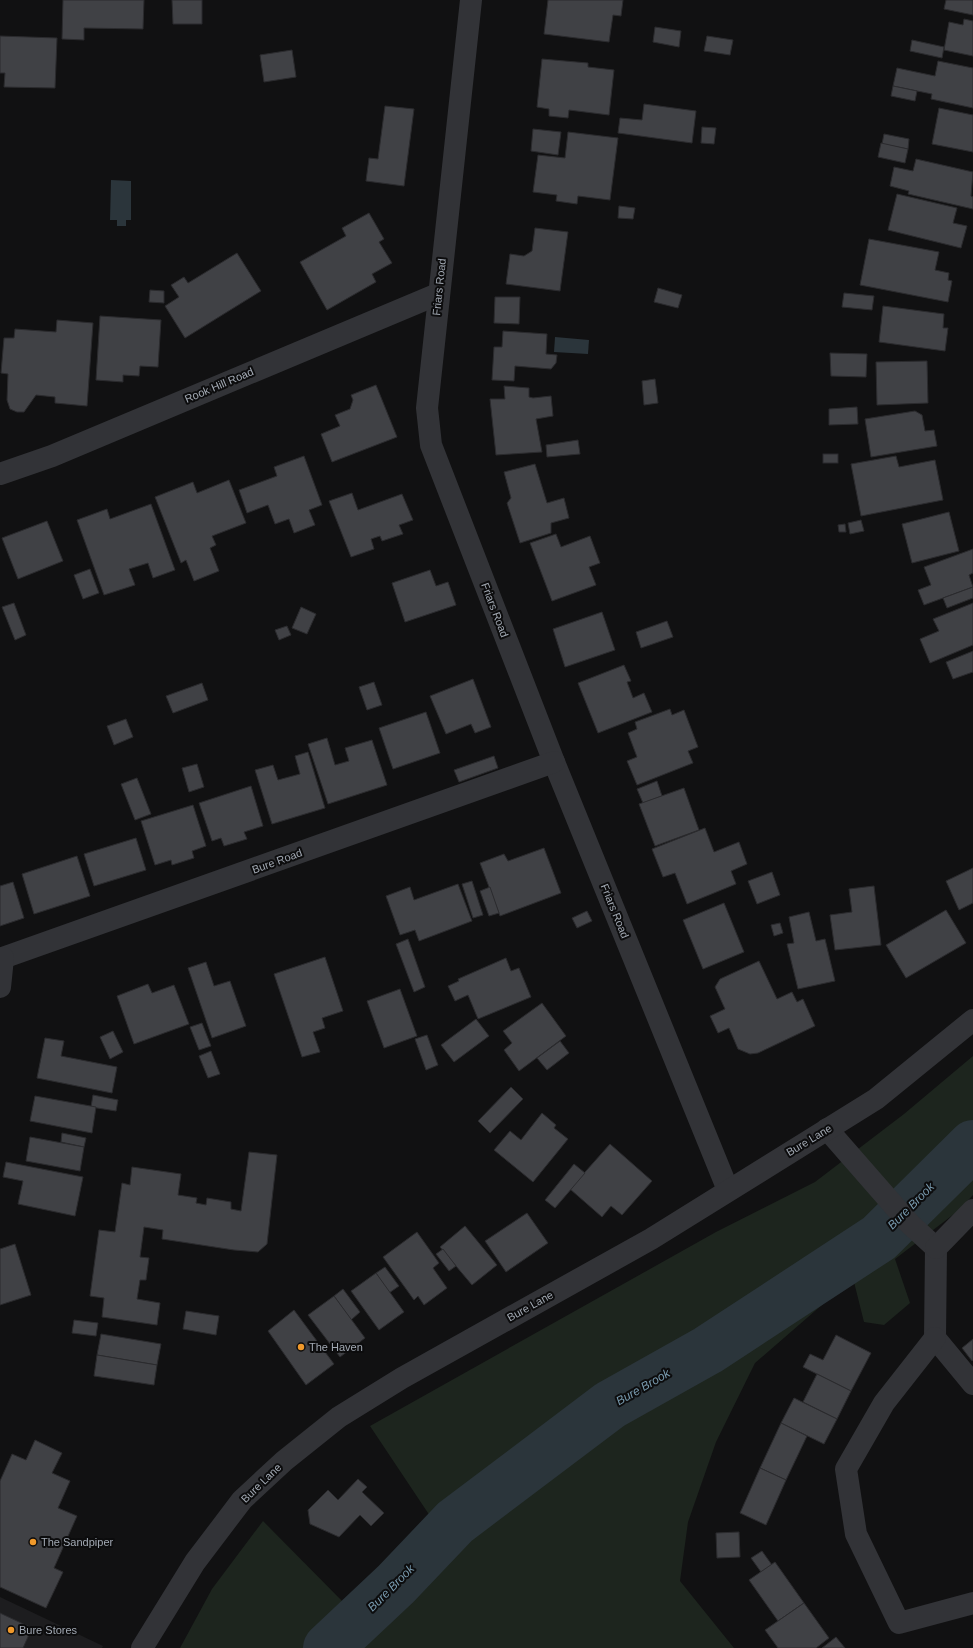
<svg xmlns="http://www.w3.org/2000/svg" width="973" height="1648" font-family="Helvetica,sans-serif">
  <rect width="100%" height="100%" fill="#111112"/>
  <path fill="#1d1d1f" d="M0,1597L103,1646L102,1648H0Z"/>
  <path fill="#1d251e" d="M973,1056V1195L958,1211L895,1259L910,1303L884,1325L864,1322L853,1278L755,1363L716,1442L688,1522L680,1581L734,1648H180L212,1589L263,1521L346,1605H366L420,1590L438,1528L370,1426L716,1232L815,1182L904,1114Z"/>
  <g fill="#2b353b">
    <path d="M111,180L131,181V220H126V226H117V220H110Z"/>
    <path d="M555,337L589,340L588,354L554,352Z"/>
  </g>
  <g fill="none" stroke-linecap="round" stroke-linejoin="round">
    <path stroke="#2b353b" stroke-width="50" d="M328,1648L396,1584L455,1522L610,1405L708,1350L879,1238L973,1145"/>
  </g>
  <g fill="#404145" stroke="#2b2b2e">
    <path d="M63,0H144L143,29L84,28V40L62,39Z"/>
    <path d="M172,0H202V24H173Z"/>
    <path d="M548,0H623L621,16L613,15L609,42L544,34Z"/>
    <path d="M946,0H973V15L944,9Z"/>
    <path d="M964,19L973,21V56L944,50L949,22L963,25Z"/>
    <path d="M655,27L681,31L679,47L653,42Z"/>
    <path d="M0,36L57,38L55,88L4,87L5,73H0Z"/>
    <path d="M707,36L733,40L730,55L704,51Z"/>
    <path d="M912,40L944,47L942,58L910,51Z"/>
    <path d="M292,50L296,77L264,82L260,55Z"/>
    <path d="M542,59L588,63V67L614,70L609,115L569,110L568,118L549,116V109L537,107Z"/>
    <path d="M938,61L973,68V108L931,99L932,94L893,86L897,68L935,76Z"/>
    <path d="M893,86L917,91L915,101L891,96Z"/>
    <path d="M644,104L696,111L692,143L618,133L620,118L642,120Z"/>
    <path d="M385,106L414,109L404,186L366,181L369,158L378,159Z"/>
    <path d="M939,108L973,115V152L932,144Z"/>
    <path d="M702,127L716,128L714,144L701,143Z"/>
    <path d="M533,129L561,132L558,155L531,151Z"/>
    <path d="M568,132L618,138L610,200L578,196L577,204L556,201L557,195L533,192L538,155L565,158Z"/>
    <path d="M884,134L909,139L908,149L882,144Z"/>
    <path d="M881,143L908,149L905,163L878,157Z"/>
    <path d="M916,159L973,172L971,196L973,197V209L908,194L909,191L890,186L894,167L913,171Z"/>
    <path d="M897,194L957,208L953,223L967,226L961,248L888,230Z"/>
    <path d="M619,206L635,208L633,219L618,218Z"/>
    <path d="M369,213L384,239L379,242L392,263L372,274L376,282L327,310L300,262L346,236L342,228Z"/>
    <path d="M535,228L568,232L560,291L506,284L510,254L524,256L532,251Z"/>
    <path d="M869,239L939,252L935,270L949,273L948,280L952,281L948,302L860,285Z"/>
    <path d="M237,253L261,291L185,338L165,306L179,297L171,285L184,277L188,283Z"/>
    <path d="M658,288L682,295L678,308L654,302Z"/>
    <path d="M150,290L164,291V303L149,302Z"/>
    <path d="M844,293L874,296L872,310L842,307Z"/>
    <path d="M495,297H520L519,324L494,323Z"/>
    <path d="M883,306L944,314L943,328H948L945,351L879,342Z"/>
    <path d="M100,316L161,320L158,367L140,366L139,376L123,375V382L96,380Z"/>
    <path d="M57,320L93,323L87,406L55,403V397L36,395L24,412H17L10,409L7,400L8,374L1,373L4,338H14L15,329L56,332Z"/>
    <path d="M503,331L547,334L546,354L557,355L556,363L551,369L515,366L514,381L492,380L494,347H502Z"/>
    <path d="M830,353L867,354L866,377L831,376Z"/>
    <path d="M927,361L928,403L877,405L876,362Z"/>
    <path d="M655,379L658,403L644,405L642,381Z"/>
    <path d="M376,385L397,437L332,462L321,434L340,426L335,415L350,409L353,400L351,395Z"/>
    <path d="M504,386L529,388V397L533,398L551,396L553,416L536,419L542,452L496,455L490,399H505Z"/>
    <path d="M857,407L858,424L829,425V409Z"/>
    <path d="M915,411L922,415L925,431L934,430L937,446L871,457L865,419Z"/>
    <path d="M578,440L580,454L547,457L546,445Z"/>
    <rect x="823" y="454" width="15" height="9"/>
    <path d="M304,456L322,505L309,510L315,525L294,533L289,519L275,524L268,505L247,513L239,490L277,476L274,467Z"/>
    <path d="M896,456L899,467L935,460L943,500L861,516L851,464Z"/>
    <path d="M535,464L547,503L564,498L569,518L551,523V533L520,543L507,503L511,498L504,472Z"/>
    <path d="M229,480L246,523L212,536L216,545L210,548L219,571L194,581L186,560L181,563L155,497L193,482L197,493Z"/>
    <path d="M352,493L358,510L402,494L413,520L399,525L403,534L382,541L380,536L371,539L374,549L351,557L329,501Z"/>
    <path d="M151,504L175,570L153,578L148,563L129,569L135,585L104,595L77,520L107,509L110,519Z"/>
    <path d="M949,512L959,551L912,563L902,524Z"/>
    <path d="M861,520L864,531L850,534L848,523Z"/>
    <path d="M47,521L63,561L18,579L2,538Z"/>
    <path d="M845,524L846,532H839L838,525Z"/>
    <path d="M556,534L561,547L590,536L600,563L589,567L596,585L552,601L530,543Z"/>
    <path d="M973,549V573L969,575L973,587L924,605L918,590L931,585L924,567Z"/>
    <path d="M90,569L99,593L83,599L74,575Z"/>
    <path d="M430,570L436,586L448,582L456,605L405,622L392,583Z"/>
    <path d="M973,587V598L947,608L943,598Z"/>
    <path d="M14,603L26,635L15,640L2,607Z"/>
    <path d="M973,603V645L930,663L920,639L939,631L933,619Z"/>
    <path d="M301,607L316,614L307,634L292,628Z"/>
    <path d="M602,612L615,650L565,667L553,629Z"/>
    <path d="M667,621L673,637L641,648L636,632Z"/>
    <path d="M287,626L291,635L279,640L275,630Z"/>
    <path d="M973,651V672L953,679L946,662Z"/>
    <path d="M624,665L631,681L627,682L633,698L644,693L652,712L598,733L578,683Z"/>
    <path d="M473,679L491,727L475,733L471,724L446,734L430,696Z"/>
    <path d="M374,682L382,705L367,710L359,687Z"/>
    <path d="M202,683L208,700L173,713L166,696Z"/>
    <path d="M670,709L672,715L684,710L698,747L688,751L693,763L637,785L627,761L637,757L628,733L637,729L635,722Z"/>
    <path d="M426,712L440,753L393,769L379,728Z"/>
    <path d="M126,719L133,737L114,745L107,726Z"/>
    <path d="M327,738L335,765L349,761L345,748L372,740L387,785L328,804L308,744Z"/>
    <path d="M308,752L325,808L272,824L255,770L273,765L278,780L300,774L295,756Z"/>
    <path d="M494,756L498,768L459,782L454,770Z"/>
    <path d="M197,764L204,787L189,792L182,768Z"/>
    <path d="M137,778L151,814L135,820L121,784Z"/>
    <path d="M657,781L662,796L643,803L637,789Z"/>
    <path d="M251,786L263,826L244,832L247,839L224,846L221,838L212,841L199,803Z"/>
    <path d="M684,788L699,830L655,846L639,804Z"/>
    <path d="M193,805L206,846L192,851L194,858L172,865L171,860L155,865L141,821Z"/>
    <path d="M705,828L714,852L739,842L747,864L731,871L736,884L687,904L675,873L663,877L652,849Z"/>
    <path d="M136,838L146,870L94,886L84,854Z"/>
    <path d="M544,848L561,893L500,916L480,863L504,854L508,861Z"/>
    <path d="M77,856L90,896L34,914L22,874Z"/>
    <path d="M973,868V903L959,910L946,881Z"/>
    <path d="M772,872L780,895L757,904L748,881Z"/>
    <path d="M472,881L483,915L473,918L462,884Z"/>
    <path d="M13,882L24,918L0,926V886Z"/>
    <path d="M458,884L472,921L419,941L415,930L400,935L386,896L410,887L414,900Z"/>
    <path d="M874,886L881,945L835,950L830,915L852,912L849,889Z"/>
    <path d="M490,887L499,913L489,916L480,891Z"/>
    <path d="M724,903L744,952L703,969L683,920Z"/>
    <path d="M946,910L966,943L906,978L886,945Z"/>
    <path d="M587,911L592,921L577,928L572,918Z"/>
    <path d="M809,912L816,941L825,939L835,981L798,989L787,944L794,943L789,917Z"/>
    <path d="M780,923L783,933L774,936L771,925Z"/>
    <path d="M408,939L425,987L414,992L396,944Z"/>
    <path d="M325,957L343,1011L322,1018L325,1028L313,1032L320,1052L302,1057L274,974Z"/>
    <path d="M506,958L511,971L519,968L531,997L478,1019L468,995L455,1001L448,986L459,981L458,979Z"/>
    <path d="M759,961L777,999L792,992L797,1002L803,999L815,1026L758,1053L750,1054L738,1049L729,1028L718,1033L710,1016L725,1009L715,987L720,979Z"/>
    <path d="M206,962L214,986L230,981L246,1026L212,1038L188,968Z"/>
    <path d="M148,984L152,993L174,985L189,1024L134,1044L117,996Z"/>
    <path d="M400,989L417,1036L384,1048L367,1001Z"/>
    <path d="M542,1003L566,1036L519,1071L504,1050L512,1043L503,1031Z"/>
    <path d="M476,1019L489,1036L454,1062L441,1045Z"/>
    <path d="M202,1023L211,1046L199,1050L190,1027Z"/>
    <path d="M113,1031L123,1052L110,1059L100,1037Z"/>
    <path d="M427,1035L438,1065L426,1070L415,1039Z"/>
    <path d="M45,1038L64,1041L61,1056L117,1067L112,1093L37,1078Z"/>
    <path d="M560,1041L569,1053L547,1070L537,1058Z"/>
    <path d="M211,1051L220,1074L208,1078L199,1056Z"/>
    <path d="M511,1087L523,1099L490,1133L478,1121Z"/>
    <path d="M93,1095L118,1100L116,1111L91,1107Z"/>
    <path d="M35,1096L96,1107L92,1133L30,1121Z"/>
    <path d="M542,1113L556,1125L554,1128L568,1139L533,1182L494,1150L510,1131L521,1140Z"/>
    <path d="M62,1133L86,1138L84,1147L61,1142Z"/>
    <path d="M30,1137L84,1147L80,1171L26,1161Z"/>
    <path d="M610,1144L652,1181L622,1215L611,1206L602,1217L570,1189Z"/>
    <path d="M249,1152L277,1155L267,1244L258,1252L234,1250L162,1239L163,1230L144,1227L140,1257L149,1258L146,1280H140L137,1299L160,1303L157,1325L102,1317L104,1298L90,1296L99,1230L115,1232L122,1183L130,1185L132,1167L181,1174L178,1195L197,1198L196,1203L206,1205L207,1198L231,1202V1209L241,1211Z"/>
    <path d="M6,1162L83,1177L75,1216L18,1204L23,1181L3,1177Z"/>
    <path d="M574,1164L585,1173L555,1208L545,1200Z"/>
    <path d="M527,1213L548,1243L506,1272L485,1241Z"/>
    <path d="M465,1226L497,1265L472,1285L440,1247Z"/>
    <path d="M417,1232L439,1263L433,1268L447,1288L424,1305L418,1296L414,1300L383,1257Z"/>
    <path d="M15,1244L31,1295L0,1305V1249Z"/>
    <path d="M443,1249L456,1266L449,1271L436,1254Z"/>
    <path d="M385,1267L399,1286L389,1293L376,1273Z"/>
    <path d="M376,1273L404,1312L379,1330L351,1291Z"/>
    <path d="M343,1289L360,1312L351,1320L334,1296Z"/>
    <path d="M334,1296L365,1338L340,1357L308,1315Z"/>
    <path d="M294,1310L334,1364L306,1385L268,1331Z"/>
    <path d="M186,1311L219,1316L216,1335L183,1329Z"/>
    <path d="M74,1320L98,1323L96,1336L72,1333Z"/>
    <path d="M101,1334L161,1344L157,1365L97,1355Z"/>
    <path d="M836,1335L871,1353L851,1391L803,1367L810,1354L823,1360Z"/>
    <path d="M973,1339V1360L972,1361L962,1348Z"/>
    <path d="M97,1355L157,1365L154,1385L94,1376Z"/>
    <path d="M817,1374L851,1391L837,1419L803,1402Z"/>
    <path d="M794,1398L837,1419L824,1444L781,1423Z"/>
    <path d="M781,1423L807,1436L786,1480L760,1468Z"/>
    <path d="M35,1440L62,1453L52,1473L70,1481L58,1508L77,1516L54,1568L63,1572L46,1608L0,1587V1481L12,1454L26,1460Z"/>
    <path d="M760,1468L786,1480L766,1525L740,1513Z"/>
    <path d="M358,1479L367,1487L362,1492L384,1513L371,1526L360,1515L339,1537L310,1524L308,1510L328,1490L338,1500Z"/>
    <path d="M739,1532L740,1557L717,1558L716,1533Z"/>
    <path d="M762,1551L772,1565L761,1572L751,1558Z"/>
    <path d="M775,1562L804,1603L778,1621L749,1580Z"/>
    <path d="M804,1603L829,1638L816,1648H778L765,1630Z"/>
    <path d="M0,1613L32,1628L23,1648H0Z"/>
    <path d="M836,1637L845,1648H822Z"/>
  </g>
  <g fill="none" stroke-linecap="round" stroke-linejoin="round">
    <g stroke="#323337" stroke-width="22">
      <path d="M471,0L427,408L431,445L554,762L728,1190"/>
      <path d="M0,474L52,456L438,294"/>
      <path d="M0,959L554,762"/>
      <path d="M0,987L3,958"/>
      <path d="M827,1129L910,1224L936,1248L935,1338L973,1384"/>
      <path d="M936,1248L973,1210"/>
      <path d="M935,1338L884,1403L846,1469L856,1534L899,1623L973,1603"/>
      <path d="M142,1648L195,1562L242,1500L284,1461L339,1417L402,1378L651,1239L876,1099L973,1020"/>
    </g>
  </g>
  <g fill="#f0992b" stroke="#0c0c0d" stroke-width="1.5">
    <circle cx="301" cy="1347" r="4"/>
    <circle cx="33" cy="1542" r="4"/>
    <circle cx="11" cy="1630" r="4"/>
  </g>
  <g text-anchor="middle" stroke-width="4" stroke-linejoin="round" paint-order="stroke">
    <g font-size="11" fill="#a2a9b3" stroke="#0c0c0d">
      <text transform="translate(439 287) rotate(-84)" y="4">Friars Road</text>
      <text transform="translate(219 385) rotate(-23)" y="4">Rook Hill Road</text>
      <text transform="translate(495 610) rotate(69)" y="4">Friars Road</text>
      <text transform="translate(277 861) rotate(-20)" y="4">Bure Road</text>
      <text transform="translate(615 911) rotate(68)" y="4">Friars Road</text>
      <text transform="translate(809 1140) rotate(-31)" y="4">Bure Lane</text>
      <text transform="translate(530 1306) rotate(-29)" y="4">Bure Lane</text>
      <text transform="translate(261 1483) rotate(-44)" y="4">Bure Lane</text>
    </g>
    <g font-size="11" fill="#a2a9b3" stroke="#0c0c0d" text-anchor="start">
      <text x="309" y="1351">The Haven</text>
      <text x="41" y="1546">The Sandpiper</text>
      <text x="19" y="1634">Bure Stores</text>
    </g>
    <g font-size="12" font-style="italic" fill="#799baf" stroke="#0c0c0d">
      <text transform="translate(911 1206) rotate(-45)" y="4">Bure Brook</text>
      <text transform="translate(643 1387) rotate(-30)" y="4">Bure Brook</text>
      <text transform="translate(391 1588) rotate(-45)" y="4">Bure Brook</text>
    </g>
  </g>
</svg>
